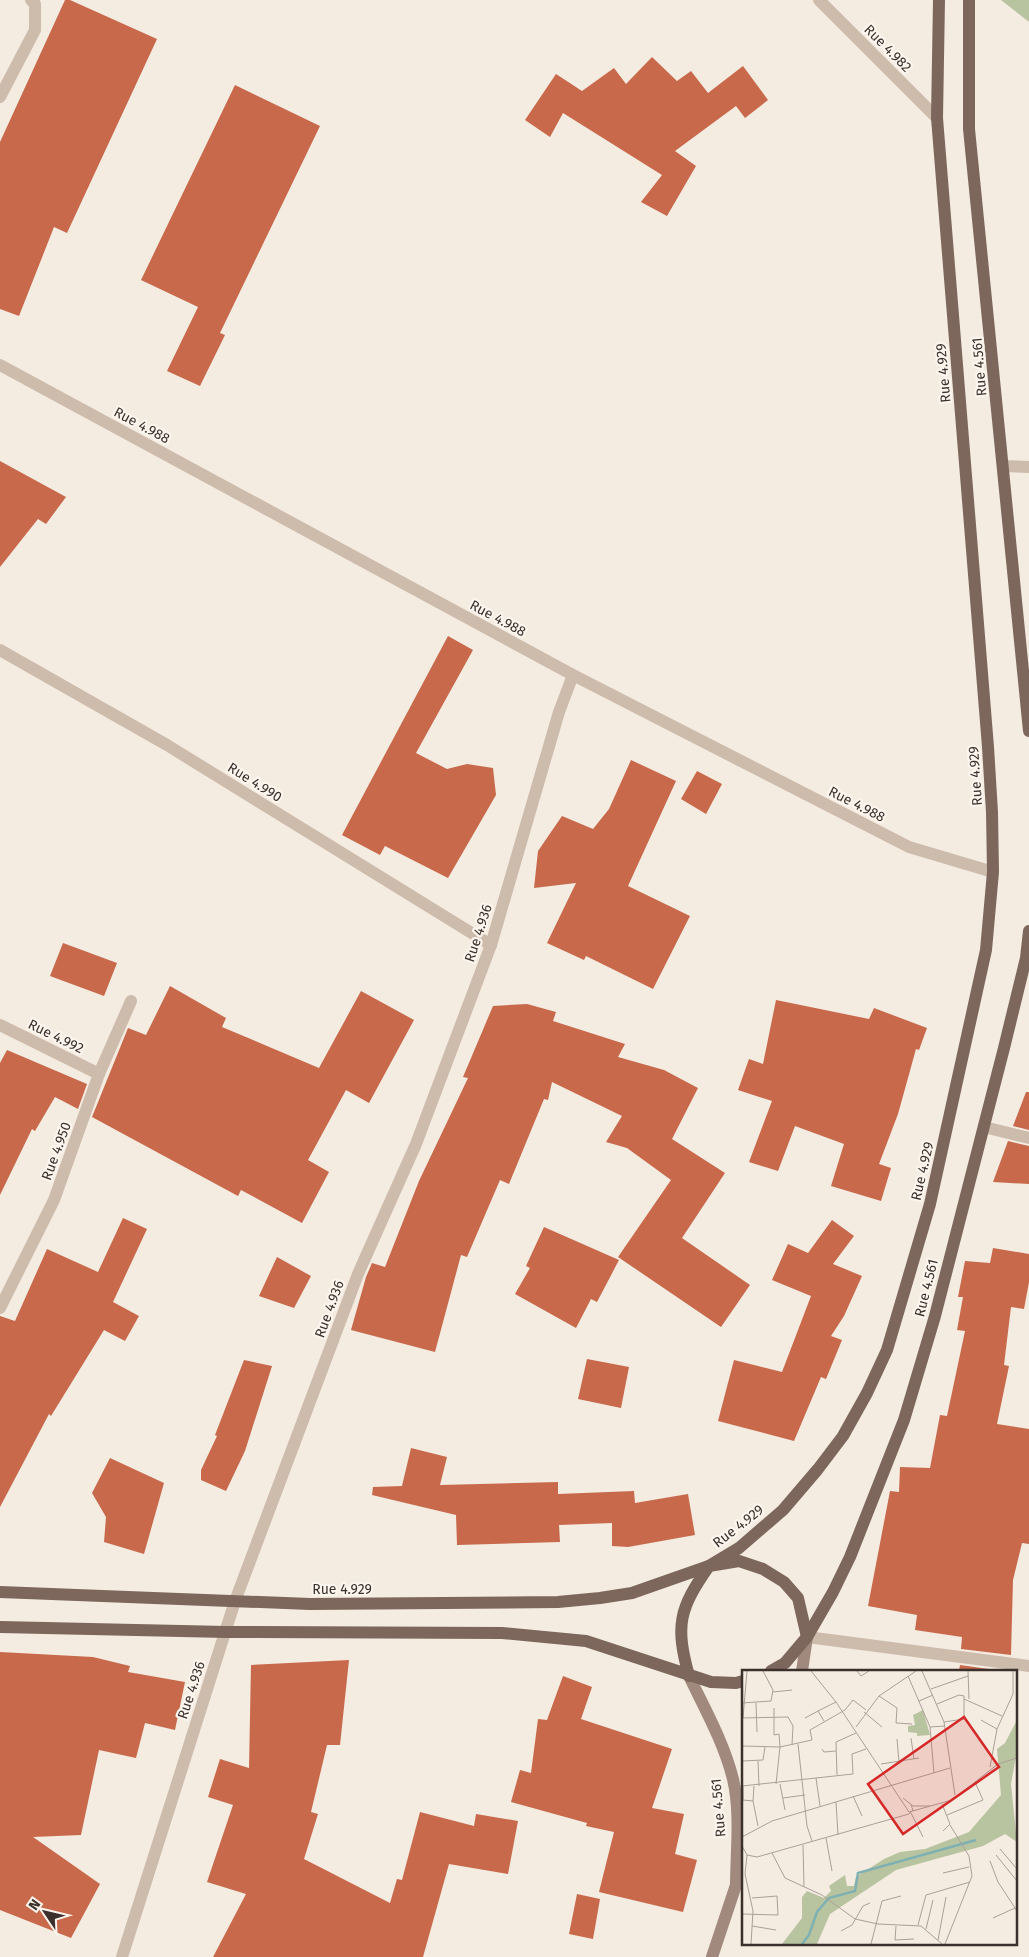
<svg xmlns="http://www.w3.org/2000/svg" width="1029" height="1957" font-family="'Fira Sans',sans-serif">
  <rect width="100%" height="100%" fill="#f4ebe1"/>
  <path fill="#b8c4a0" d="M1001,0H1029V22Z"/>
  <g fill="#c8694b">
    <path d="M65,0H70L157,39L67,233L54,227L19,316L0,309V142Z"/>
    <path d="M652,57L677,81L691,71L708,93L743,66L768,100L745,118L736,106L675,151L696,166L667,216L641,202L662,175L563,113L550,137L525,120L556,74L582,91L614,68L626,84Z"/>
    <path d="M235,85L320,126L220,333L225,335L200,386L167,371L198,307L141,280Z"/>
    <path d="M0,461L66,497L46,524L38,519L0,567Z"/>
    <path d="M448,636L473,650L416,753L447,769L467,764L493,768L496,795L448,878L385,846L380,855L342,835Z"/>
    <path d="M631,760L676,781L628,886L690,916L653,989L586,956L584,960L547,943L576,883L534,888L538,851L562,816L593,829L609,809Z"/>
    <path d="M697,771L722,784L706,814L681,799Z"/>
    <path d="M63,943L117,963L104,996L50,976Z"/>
    <path d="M170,986L226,1018L222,1027L319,1068L361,991L414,1020L369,1103L346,1090L308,1160L329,1172L302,1223L241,1190L238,1196L92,1117L128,1028L146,1035Z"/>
    <path d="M776,1000L869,1019L874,1008L927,1028L919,1050L916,1049L898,1114L879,1164L891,1168L881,1201L831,1186L844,1144L795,1126L778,1171L749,1162L772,1101L738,1090L749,1059L763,1064Z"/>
    <path d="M527,1004L556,1012L553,1021L625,1044L618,1057L664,1070L698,1088L672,1139L725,1173L682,1238L750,1285L721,1327L618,1257L671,1180L627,1148L606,1142L622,1116L552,1082L548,1100L544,1099L509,1184L500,1180L467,1257L461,1255L435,1352L351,1330L366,1277L372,1263L385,1267L419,1181L468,1078L463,1077L493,1006Z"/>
    <path d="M7,1050L87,1084L78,1109L55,1097L35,1131L32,1129L0,1195V1063Z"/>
    <path d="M1026,1092H1029V1130L1013,1126Z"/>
    <path d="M1008,1141L1029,1146V1184L993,1182Z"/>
    <path d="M123,1218L147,1229L113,1302L139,1316L125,1341L104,1330L51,1416L49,1414L0,1507V1316L15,1321L47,1249L98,1272Z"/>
    <path d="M832,1220L854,1236L833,1264L862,1276L844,1316L831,1336L842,1340L826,1379L821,1377L794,1441L718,1421L734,1360L782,1372L811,1296L772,1280L788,1244L808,1253Z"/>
    <path d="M544,1227L619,1260L597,1302L591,1299L576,1328L515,1294L530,1268L526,1266Z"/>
    <path d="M993,1248L1029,1254V1282L1024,1309L1011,1307L1004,1365L1009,1366L997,1424L1029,1429V1544L1022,1543L1013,1580L1011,1655L961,1649L962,1637L915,1630L917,1615L868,1606L890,1491L899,1492L900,1467L930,1468L940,1415L947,1416L965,1331L957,1330L963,1297H958L965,1261L990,1263Z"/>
    <path d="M277,1257L311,1276L294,1308L259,1296Z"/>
    <path d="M587,1359L629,1367L621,1408L578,1399Z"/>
    <path d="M244,1360L272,1366L245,1451L226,1491L201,1480V1470L217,1436L215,1435Z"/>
    <path d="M411,1448L447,1457L440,1485L558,1482V1494L634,1491L635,1503L688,1494L695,1535L628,1547L612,1546V1523L559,1525L560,1542L457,1545L456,1515L372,1495L373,1487L402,1486Z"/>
    <path d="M110,1458L164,1483L144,1554L104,1542L106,1517L92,1493Z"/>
    <path d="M0,1652L93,1657L130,1666L128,1672L185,1682L175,1730L145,1723L136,1758L99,1750L81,1835L33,1837L100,1884L71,1938L0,1910Z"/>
    <path d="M349,1660L340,1745H327L311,1812L318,1814L304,1859L390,1903L397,1879L402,1880L420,1812L474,1826L476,1814L518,1821L508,1874L449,1864L423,1957H213L246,1894L207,1882L233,1805L208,1797L220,1759L249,1768L251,1665Z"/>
    <path d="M960,1665L1003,1671H959Z"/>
    <path d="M563,1676L592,1687L581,1719L672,1749L652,1808L684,1814L675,1854L697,1860L683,1912L599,1892L614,1832L586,1826L587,1823L511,1802L520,1770L531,1773L538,1719L547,1720Z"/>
    <path d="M577,1894L600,1899L593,1939L569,1934Z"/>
  </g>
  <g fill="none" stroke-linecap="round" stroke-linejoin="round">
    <g stroke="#cdbbac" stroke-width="12">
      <path d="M819,0L937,118"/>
      <path d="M0,97L35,30V4L31,0"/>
      <path d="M0,365L573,675L909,847L993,872"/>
      <path d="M1003,466L1029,467"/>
      <path d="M0,650L167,745L491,945"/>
      <path d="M0,1025L99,1074"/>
      <path d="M984,1127L1029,1138"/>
      <path d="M0,1308L54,1200L99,1074L131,1001"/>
      <path d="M807,1637L1029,1666"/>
      <path d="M122,1957L235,1601L358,1274L416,1144L491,945L559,712L573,675"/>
    </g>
    <g stroke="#a18a7d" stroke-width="12">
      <path d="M802,1671L807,1637"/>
      <path d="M689,1676C705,1709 724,1743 733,1779C741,1813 736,1852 736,1886"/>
      <path d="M712,1957L738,1879"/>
    </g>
    <g stroke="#7d675c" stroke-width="12">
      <path d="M969,0V129L1029,731"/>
      <path d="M0,1592L310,1604L558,1602L600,1598L632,1593L709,1566L739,1548L783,1510L818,1469L843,1436L867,1393L887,1350L930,1204L986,950L993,872L992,812L988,747L937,118L939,0"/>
      <path d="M0,1627L226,1632L502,1633L586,1641L711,1682L736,1683L743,1681"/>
      <path d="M771,1671L785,1663L807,1637L833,1592L850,1557L904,1420L935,1316L1004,1048L1026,958L1029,931"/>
      <path d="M689,1676C675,1625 679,1609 709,1566L739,1561L763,1569L784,1582L798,1598L807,1637"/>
    </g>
  </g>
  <g text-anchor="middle" stroke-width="4.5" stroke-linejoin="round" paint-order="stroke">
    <g font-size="14" fill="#3b302b" stroke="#fbf5ee">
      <text transform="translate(888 48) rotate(45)" y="5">Rue 4.982</text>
      <text transform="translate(979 367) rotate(-95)" y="5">Rue 4.561</text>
      <text transform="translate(943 373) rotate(-95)" y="5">Rue 4.929</text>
      <text transform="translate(142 425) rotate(28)" y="5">Rue 4.988</text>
      <text transform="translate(498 618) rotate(28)" y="5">Rue 4.988</text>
      <text transform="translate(975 776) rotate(-94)" y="5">Rue 4.929</text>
      <text transform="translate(255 782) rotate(32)" y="5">Rue 4.990</text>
      <text transform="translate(857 804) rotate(27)" y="5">Rue 4.988</text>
      <text transform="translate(478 933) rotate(-72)" y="5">Rue 4.936</text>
      <text transform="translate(56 1036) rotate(26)" y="5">Rue 4.992</text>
      <text transform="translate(56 1151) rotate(-70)" y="5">Rue 4.950</text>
      <text transform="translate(922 1171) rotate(-77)" y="5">Rue 4.929</text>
      <text transform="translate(926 1288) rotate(-76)" y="5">Rue 4.561</text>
      <text transform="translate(329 1309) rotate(-70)" y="5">Rue 4.936</text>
      <text transform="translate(738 1526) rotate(-38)" y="5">Rue 4.929</text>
      <text x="342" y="1594">Rue 4.929</text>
      <text transform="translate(191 1690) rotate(-72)" y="5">Rue 4.936</text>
      <text transform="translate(718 1808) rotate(-95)" y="5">Rue 4.561</text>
    </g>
  </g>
  <g transform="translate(742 1670)">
    <rect width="275" height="275" fill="#f4ebe1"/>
    <path d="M181,40L188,65L175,66V63L166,62V56L173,55L171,45ZM275,50V81L269,114L275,172L263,164L241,176L154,200L88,244L75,274H40L60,248V227L65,221L82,228L89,221L87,216L103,205L105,216H112L114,207L142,189L158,182L183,179L227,162L259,125L255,79L263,73Z" fill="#b8c4a0"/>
    <path fill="none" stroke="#7fb0b2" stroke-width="2.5" d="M60,274L67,265L75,242L87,228L113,221L116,203L234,170"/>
    <path fill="none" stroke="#aaa098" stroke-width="1" d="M69,1L94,32L167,142L210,130L256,94L275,88M115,1L119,6L127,1M180,1L202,52L213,125M226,1L227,29M166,6L188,57L192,103M189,19L226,6M31,22L50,20M137,26L155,38L154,53L170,54M222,29L260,46M177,31L191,25M0,33L29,31L31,20L21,1M14,33L15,62M195,34L217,25L222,26V49L202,52M32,38V65L37,64L38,77L34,114M76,41L94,32M122,42L140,57M0,48L46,47L51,56L50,75M1,48L5,1M63,48L76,41L82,51M239,50L255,59M114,57L137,26L174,1M188,57L203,56M169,68L172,89M155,69L157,92M56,74L65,156L70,171M0,76L38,77L70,70L68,60L103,40L111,30L124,40M80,79L82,82L94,81M0,91L21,90L23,77M16,91L17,116M139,94L177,88M248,97L255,59L271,24V1M95,105L94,72L114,63M74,108L78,136M38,114L43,140M0,116L111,104L110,84L124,79M12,116L11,131L16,156M1,117V130L11,131M111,126L120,146M41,128L63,125M161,128L171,136H188M94,132L96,165M200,134L208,154L201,161M169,143L181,167M205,145L241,130L233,112M0,167L30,151L208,98M84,168L90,201M61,175L62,217M0,176L5,185L15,187L167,144L171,140L169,135M258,179L275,199M30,183L43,208L80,225L113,249L136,254L179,256L200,274M5,185L3,204L11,241L9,274M254,185L275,211M248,191L256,212L275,241M201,203L227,197M0,244L36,245L35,226L10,228M251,248L273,238M176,255L184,225L228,212M10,256L34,260M154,256L153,270L172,269M184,259L191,230M99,261L110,255L121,236L128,233M196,270L204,227M129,274L140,231L159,226M203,274L230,206L227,186L208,155"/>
    <path fill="#d62828" fill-opacity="0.15" stroke="#d62828" stroke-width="2.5" d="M222,47L257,97L161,164L126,114Z"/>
    <rect width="275" height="275" fill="none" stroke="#3b302b" stroke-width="2.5"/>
  </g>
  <g transform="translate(45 1912) rotate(305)" stroke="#fbf5ee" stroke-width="4" paint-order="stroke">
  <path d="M0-4L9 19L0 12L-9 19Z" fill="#3b302b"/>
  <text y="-8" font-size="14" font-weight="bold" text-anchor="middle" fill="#3b302b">N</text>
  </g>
</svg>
